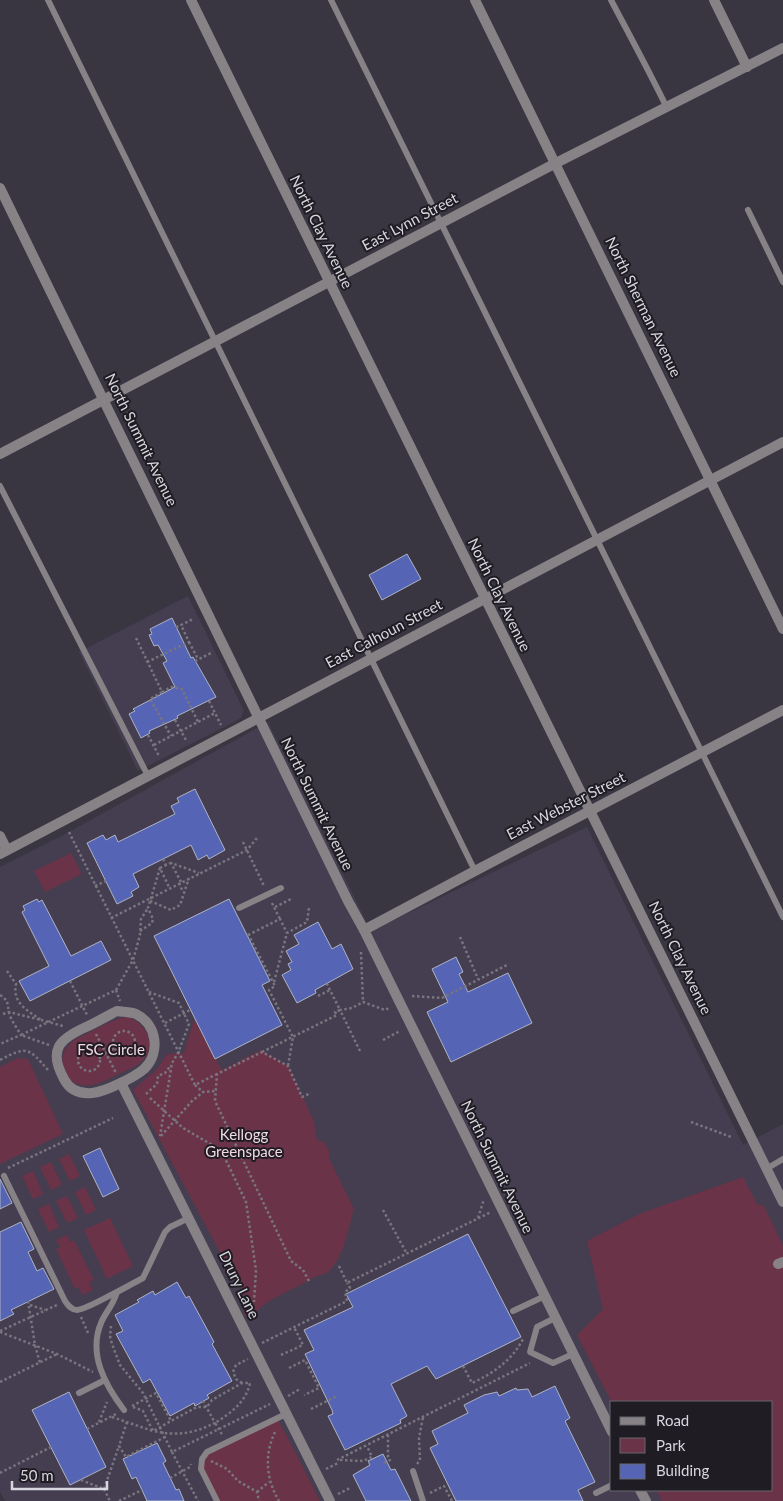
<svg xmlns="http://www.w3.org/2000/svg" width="783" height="1501" font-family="Lato,sans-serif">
  <rect width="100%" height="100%" fill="#393541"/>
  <g fill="#443e50" fill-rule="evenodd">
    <path d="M188,596L244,711L241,718L234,722L138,771L79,652Z"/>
    <path d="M268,722L371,931L587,827L743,1145L783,1124V1501H5L0,1492V867L69,832ZM612,1402H772V1490H612Z"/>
  </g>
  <g fill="#6b3347">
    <path d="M71,853L82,874L45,892L34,871Z"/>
    <path d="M129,1017C148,1026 159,1046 140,1063C134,1068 124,1071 117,1075C104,1081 92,1089 77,1084C71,1082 67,1076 65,1070C55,1047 77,1038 94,1030C106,1024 116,1018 129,1017Z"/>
    <path d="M194,1019L222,1070L261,1050L288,1066L314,1121L317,1140L324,1142L330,1152L329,1158L354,1209C348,1229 345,1254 330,1270C326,1275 318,1275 313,1278C292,1291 267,1297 251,1318L243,1314V1290L237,1284L133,1090L157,1069L167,1054L184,1053Z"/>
    <path d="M18,1058L28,1059L63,1134L0,1164V1067Z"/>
    <path d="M69,1154L80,1176L70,1181L59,1159Z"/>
    <path d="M51,1162L62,1185L51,1190L40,1167Z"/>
    <path d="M33,1171L43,1194L33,1199L22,1176Z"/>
    <path d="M743,1177L757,1204L764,1206L783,1245V1501H662L656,1490H772V1402L612,1403L577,1335L603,1309L587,1241L639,1214Z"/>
    <path d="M85,1187L96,1210L86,1215L75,1192Z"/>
    <path d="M67,1196L78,1218L67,1223L56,1201Z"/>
    <path d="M49,1204L59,1227L49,1232L38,1209Z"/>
    <path d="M110,1218L133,1266L107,1279L84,1230Z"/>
    <path d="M67,1235L70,1242L74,1240L94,1280L89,1282L93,1290L82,1295L79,1287L75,1289L56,1249L60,1247L56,1240Z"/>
    <path d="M277,1417L320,1501H217L201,1469L207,1452Z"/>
  </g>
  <g fill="#5564b4" stroke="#afb4c3">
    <path d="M407,554L421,579L382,600L369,575Z"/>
    <path d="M172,618L191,658L193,657L216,697L177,716L178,718L149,731L150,733L141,738L129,714L135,711L133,709L175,687L163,663L167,661L158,645L154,646L149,635L152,634L150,629Z"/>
    <path d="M195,789L225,850L209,859L207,855L198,860L191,845L133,874L139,887L131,892L133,896L117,904L87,843L103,835L106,840L115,835L118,842L175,814L171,806L179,802L177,798Z"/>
    <path d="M37,899L39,902L42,900L71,956L101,941L111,960L30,1001L19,981L49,966L22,912L25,910L23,906Z"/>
    <path d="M229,899L270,981L262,985L282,1025L215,1059L154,936Z"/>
    <path d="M318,922L332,949L341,944L353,969L315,990L316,993L297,1003L282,975L291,970L288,964L292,962L286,951L299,944L294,935Z"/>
    <path d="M456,957L463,972L459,974L468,992L508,973L532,1023L451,1062L427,1012L448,1002L432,969Z"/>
    <path d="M100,1148L119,1189L103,1197L83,1156Z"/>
    <path d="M0,1179L12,1203L0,1209Z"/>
    <path d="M21,1222L34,1249L28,1252L37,1271L43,1268L54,1289L11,1310L14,1314L0,1321V1232Z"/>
    <path d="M468,1234L521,1337L436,1379L427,1366L391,1384L407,1416L400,1420L401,1423L345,1450L328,1416L333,1414L332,1410L305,1354L314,1350L304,1330L353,1307L346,1294Z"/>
    <path d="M177,1282L186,1298L189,1296L214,1342L212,1344L232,1381L207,1395L209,1398L195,1406L194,1403L170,1416L150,1379L143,1383L116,1334L123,1331L115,1315L139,1302L137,1300L153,1291L155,1295Z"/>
    <path d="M555,1386L570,1418L565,1421L595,1482L578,1490L583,1501H456L430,1448L438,1444L432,1431L468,1413L464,1405L484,1395L497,1392L499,1396L516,1388L517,1390L528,1389L532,1397Z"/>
    <path d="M69,1392L106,1467L70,1485L32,1410Z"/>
    <path d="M157,1443L166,1461L163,1463L176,1490L179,1489L184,1501H147L136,1477L132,1479L123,1459Z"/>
    <path d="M383,1454L391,1470L395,1469L411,1501H366L353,1475L370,1465L368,1461Z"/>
  </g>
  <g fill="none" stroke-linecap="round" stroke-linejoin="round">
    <g stroke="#78757f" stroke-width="2.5" stroke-dasharray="2.5 2.5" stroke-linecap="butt">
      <path d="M176,627L181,625"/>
      <path d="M136,638L162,692L150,699L171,736"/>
      <path d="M189,642L198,659"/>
      <path d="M195,661L211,653"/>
      <path d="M147,662L189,642L181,625L193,619"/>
      <path d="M162,692L171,687L182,689L198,722"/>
      <path d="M209,701L221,725"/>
      <path d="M175,720L187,742"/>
      <path d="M148,735L159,756"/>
      <path d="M154,745L215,713"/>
      <path d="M69,832L195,1085L217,1074"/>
      <path d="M243,842L264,886"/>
      <path d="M163,859L166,865"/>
      <path d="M160,868L170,863"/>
      <path d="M181,882L171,863L199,873"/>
      <path d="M179,883L183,892"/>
      <path d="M95,886L106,881"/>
      <path d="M150,901L171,910L180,905L189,878"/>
      <path d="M272,903L280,919"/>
      <path d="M275,907L291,899"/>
      <path d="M111,918L247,850L257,838"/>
      <path d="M140,931L152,923L153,919L148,908L160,868L169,887"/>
      <path d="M248,934L275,986L269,990L293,1037L288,1066"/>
      <path d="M248,935L280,919L287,933"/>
      <path d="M460,937L478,979"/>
      <path d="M361,952L363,1002"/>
      <path d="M70,981L87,1015"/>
      <path d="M274,982L287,933L307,922L309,908"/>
      <path d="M116,990L133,960L140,935L141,919L148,908"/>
      <path d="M149,992L179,1003L189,1024L178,1053L172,1063L160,1136"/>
      <path d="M0,995C9,1001 7,1003 9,1012C10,1019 17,1028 21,1035L0,1044"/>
      <path d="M318,996L330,990"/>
      <path d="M412,996L442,998L507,965"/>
      <path d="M3,1014L9,1012L41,1020C27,1010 12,1003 16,984L7,971"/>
      <path d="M41,1020L63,1026"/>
      <path d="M165,1023L190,1010"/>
      <circle cx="124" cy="1042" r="11"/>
      <path d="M96,1034L116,1073"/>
      <path d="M383,1040L400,1031"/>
      <path d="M49,1045L21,1035L116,990L120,1001"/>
      <circle cx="89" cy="1060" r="11"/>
      <path d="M360,1051L340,1010L352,1008L363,1002L385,1010L389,1008"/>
      <path d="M262,1052L337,1015L335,1012L340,1010L327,984"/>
      <path d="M99,1057L115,1048"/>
      <path d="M0,1060C27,1046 28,1047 48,1070"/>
      <path d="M195,1085L203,1092"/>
      <path d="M146,1094L157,1084L158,1076L165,1073L171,1065"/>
      <path d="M150,1098L183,1128L221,1150L246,1202L256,1270L254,1302"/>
      <path d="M691,1122L731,1137"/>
      <path d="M161,1136L192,1101L203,1092L216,1091"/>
      <path d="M8,1168L113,1118"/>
      <path d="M383,1210L407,1254"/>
      <path d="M478,1218L484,1199"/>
      <path d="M339,1266L347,1283L491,1212"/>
      <path d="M309,1281L303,1270L291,1261L215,1101L217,1074L262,1052L288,1066L302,1097L311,1093"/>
      <path d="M28,1301L35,1345L40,1363"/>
      <path d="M30,1305L45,1310"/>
      <path d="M81,1317L88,1333"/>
      <path d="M111,1326L110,1336L112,1344L120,1365L143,1393L172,1452L270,1404"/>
      <path d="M0,1331L57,1305"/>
      <path d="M0,1332L57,1354L93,1372"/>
      <path d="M262,1343L347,1301L345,1292L350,1288L347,1283"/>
      <path d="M281,1355L303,1345L294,1327"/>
      <path d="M463,1366L472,1383C494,1373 512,1360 523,1339"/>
      <path d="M289,1368L305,1360L319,1388L304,1395"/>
      <path d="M0,1382L57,1354"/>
      <path d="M242,1383L236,1379L233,1372L236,1365L248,1359"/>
      <path d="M288,1396L300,1389"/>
      <path d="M132,1406L156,1393L171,1421L197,1407H207L212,1400L242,1383H250C246,1402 231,1413 215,1423L223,1436"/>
      <path d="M133,1407L143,1411L153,1431C178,1436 192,1434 215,1423L203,1401"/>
      <path d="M311,1409L337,1396"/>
      <path d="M112,1417L153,1431L171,1421"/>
      <path d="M99,1422L107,1402"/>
      <path d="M127,1422L119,1446L126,1457L165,1437"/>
      <path d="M87,1429L116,1414"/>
      <path d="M275,1432C264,1455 266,1479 279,1501"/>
      <path d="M172,1452L198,1501"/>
      <path d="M337,1460L530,1363"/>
      <path d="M340,1460L363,1461L372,1457L367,1446"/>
      <path d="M211,1461L227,1469L238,1481L257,1492L259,1501"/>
      <path d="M384,1463L390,1460L388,1457V1435"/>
      <path d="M417,1464L420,1460L419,1438L423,1417"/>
      <path d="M326,1469L338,1463"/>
      <path d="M0,1473L51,1447"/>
      <path d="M170,1478L190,1467L191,1464"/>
      <path d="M81,1480L104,1489L119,1446"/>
      <path d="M104,1489L110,1501"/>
      <path d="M257,1492L269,1482"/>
      <path d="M430,1493L444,1486L452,1501"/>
      <path d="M338,1494L350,1488"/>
      <path d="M119,1501L142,1490"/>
    </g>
    <g stroke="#878286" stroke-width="6">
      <path d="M48,0L475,871"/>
      <path d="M331,0L783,917"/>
      <path d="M611,0C630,36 649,71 667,108"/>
      <path d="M748,210L783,282"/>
      <path d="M0,486L148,776"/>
      <path d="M239,908L281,888"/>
      <path d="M766,1169L783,1159"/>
      <path d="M4,1176L65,1301C68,1305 71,1310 77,1310C87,1309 108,1296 117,1292"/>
      <path d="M513,1311L545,1296"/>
      <path d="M555,1318L537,1327L530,1352L553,1363L573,1354"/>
      <path d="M79,1393L105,1380"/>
      <path d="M124,1410C105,1385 88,1354 101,1323C106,1311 113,1306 117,1292L143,1278L165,1232L170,1227L189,1218"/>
      <path d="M413,1471L423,1501"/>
      <path d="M596,1493L612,1485"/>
      <path d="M217,1501L201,1469L202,1459L207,1452L286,1414"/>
    </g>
    <g stroke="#878286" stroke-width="10">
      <path d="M191,0C387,401 586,802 783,1202"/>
      <path d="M475,0L783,629"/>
      <path d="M714,0L747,67"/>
      <path d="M0,188L348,901L364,930L612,1432"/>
      <path d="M0,454L556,163L783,48"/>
      <path d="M0,836L7,850"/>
      <path d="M0,854L783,442"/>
      <path d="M364,930L471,873L783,710"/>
      <path d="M117,1011C123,1012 131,1012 136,1014C157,1024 161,1053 144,1069C135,1077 105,1092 92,1093C80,1094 70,1091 64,1079C48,1050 59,1039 86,1027C97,1022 107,1016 117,1011Z"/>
      <path d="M121,1083L330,1501"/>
      <path d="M778,1264L783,1262"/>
      <path d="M640,1490L646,1501"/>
    </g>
  </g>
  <g text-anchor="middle" stroke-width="4" stroke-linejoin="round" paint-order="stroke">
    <g font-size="15" fill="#d8d6de" stroke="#1f1d23">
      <text transform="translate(410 222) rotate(-28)" y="5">East Lynn Street</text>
      <text transform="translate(321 232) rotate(64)" y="5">North Clay Avenue</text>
      <text transform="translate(643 307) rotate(64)" y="5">North Sherman Avenue</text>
      <text transform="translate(141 440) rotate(64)" y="5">North Summit Avenue</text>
      <text transform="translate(499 595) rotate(64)" y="5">North Clay Avenue</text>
      <text transform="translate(384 634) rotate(-28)" y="5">East Calhoun Street</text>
      <text transform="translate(317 804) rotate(64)" y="5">North Summit Avenue</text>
      <text transform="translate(566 806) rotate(-27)" y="5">East Webster Street</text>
      <text transform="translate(680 958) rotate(64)" y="5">North Clay Avenue</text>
      <text transform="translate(497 1167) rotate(64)" y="5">North Summit Avenue</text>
      <text transform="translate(239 1285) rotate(64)" y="5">Drury Lane</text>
    </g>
    <g font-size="15" fill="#f4d9e1" stroke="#1f1d23">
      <text x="111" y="1055">FSC Circle</text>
      <text x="244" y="1140">Kellogg<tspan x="244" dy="17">Greenspace</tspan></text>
    </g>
  </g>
  <rect x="610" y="1401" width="162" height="90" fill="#1f1d23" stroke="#69676e"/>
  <rect x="620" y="1417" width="25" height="8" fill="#878286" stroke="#69676e"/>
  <text x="656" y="1426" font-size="15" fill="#d8d6de">Road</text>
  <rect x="620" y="1438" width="25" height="15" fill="#6b3347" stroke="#69676e"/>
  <text x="656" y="1451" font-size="15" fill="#d8d6de">Park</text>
  <rect x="620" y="1464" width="25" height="15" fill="#5564b4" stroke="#69676e"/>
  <text x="656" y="1476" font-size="15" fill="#d8d6de">Building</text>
  <path d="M12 1481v8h95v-8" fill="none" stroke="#d8d6de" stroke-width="2.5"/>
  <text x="20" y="1481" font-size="15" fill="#d8d6de" stroke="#1f1d23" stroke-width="4" paint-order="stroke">50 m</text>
</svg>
